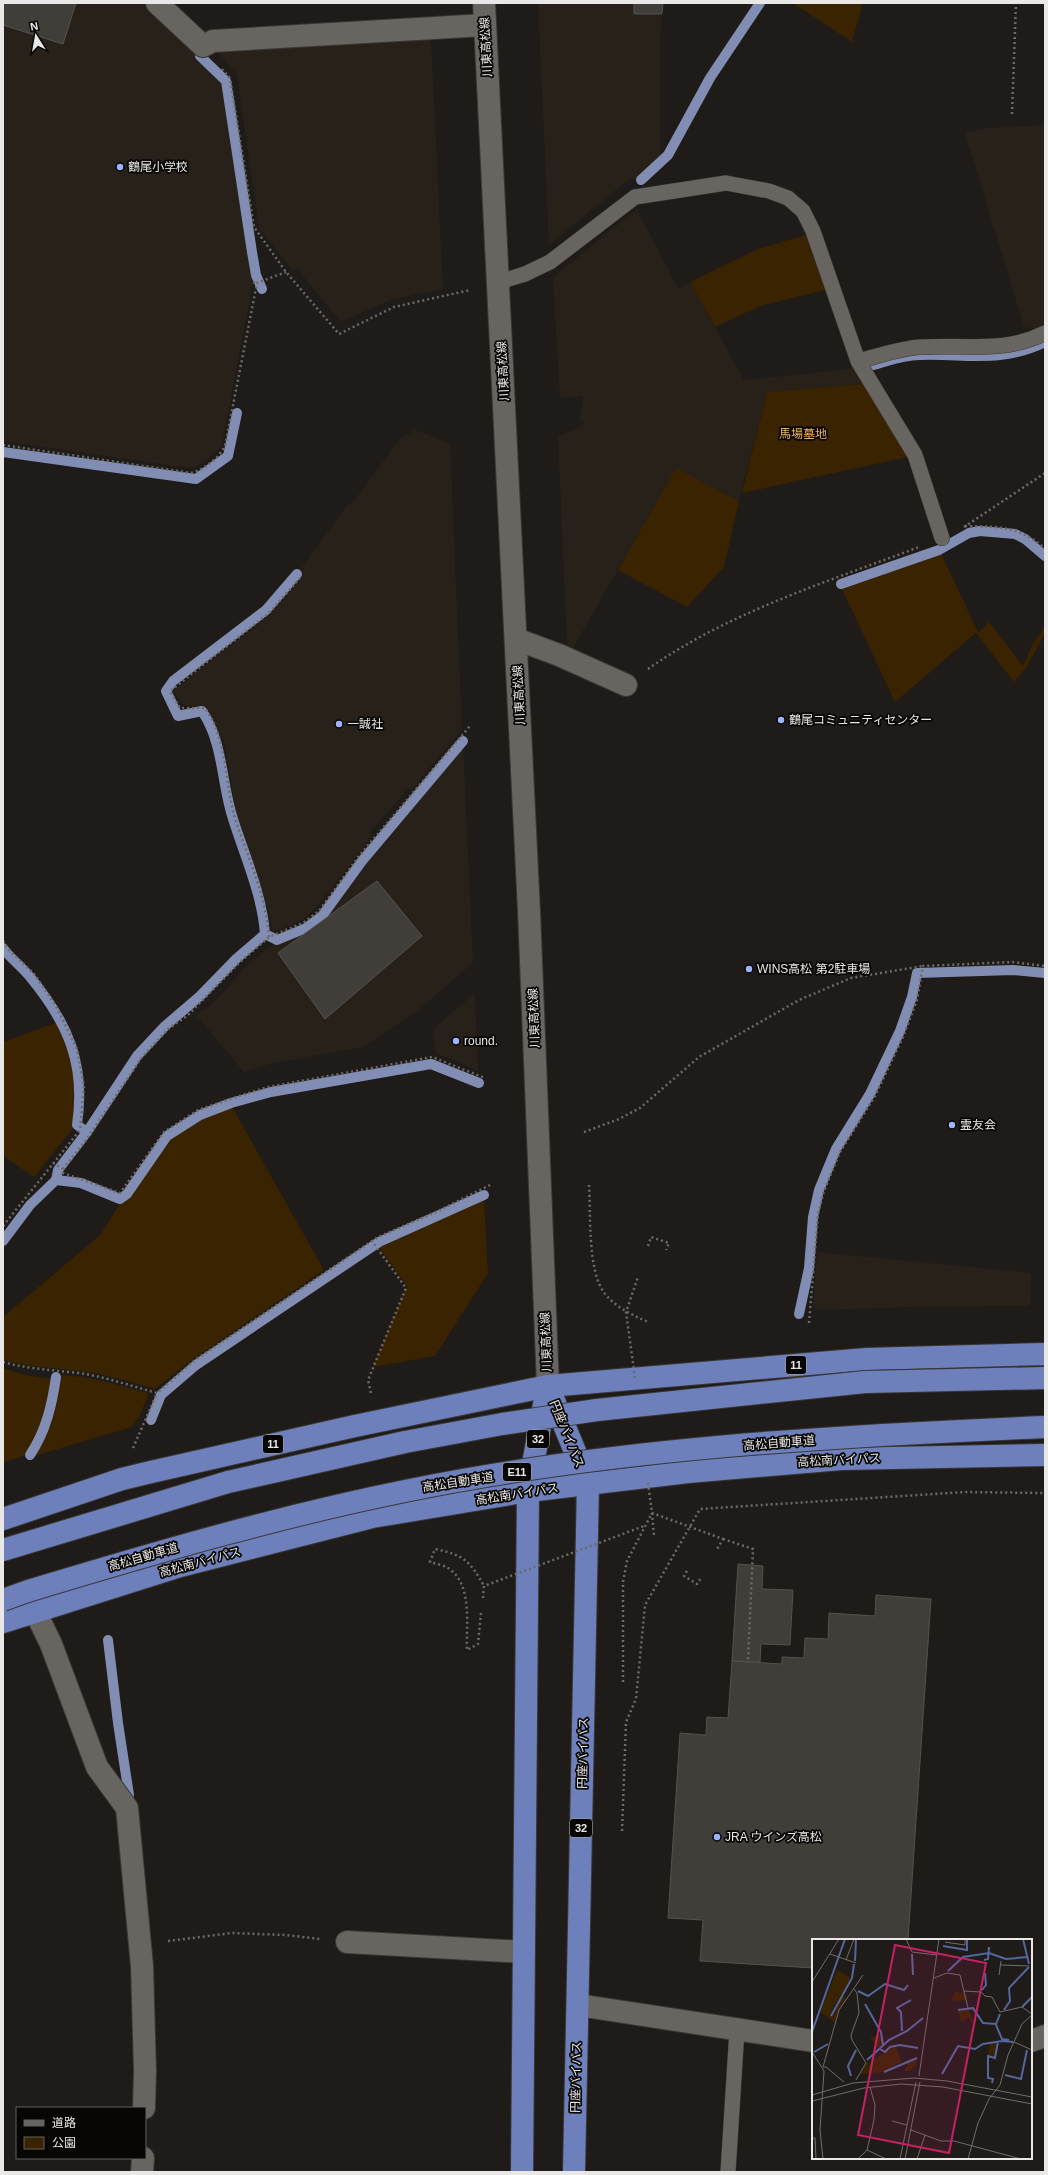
<svg xmlns="http://www.w3.org/2000/svg" width="1048" height="2175" font-family="Arial,'Noto Sans JP',sans-serif">
  <rect width="100%" height="100%" fill="#1e1b18"/>
  <g fill="#272119">
    <path d="M3,3H141L225,82L254,276L222,445L217,452L197,467L188,468L3,441Z"/>
    <path d="M538,3H663L660,41V159L641,178L628,180L549,245Z"/>
    <path d="M431,39L443,289L391,300L341,322L297,269L292,270L259,228L237,75L218,52Z"/>
    <path d="M1045,125V325L1035,329L1024,327L965,133L988,128Z"/>
    <path d="M637,209L678,288L690,282L744,380L850,369L853,366L863,384L767,392L739,501L676,469L573,648L567,646L558,437L580,427L585,422L584,420L580,423L583,396L560,398L553,277Z"/>
    <path d="M415,430L450,443L462,730L412,789L410,787L371,831L372,837L316,908L302,920L272,933L270,914L237,817L224,741L206,706L183,705L173,691L270,615L301,579L299,576L303,571L302,567L348,504L350,506L400,439Z"/>
    <path d="M463,745L473,963L417,1011L364,1047L273,1063L244,1072L196,1015L209,1006L228,988L243,969L268,948L289,937L307,930L325,917L388,832Z"/>
    <path d="M475,993L478,1071L436,1053L433,1029Z"/>
    <path d="M817,1252L1031,1273L1030,1306L910,1307L815,1310L813,1305Z"/>
  </g>
  <g fill="#3a2300">
    <path d="M793,3H863L852,42Z"/>
    <path d="M806,235L825,290L760,306L715,327L690,282L758,249Z"/>
    <path d="M863,384L907,457L742,493L767,392Z"/>
    <path d="M676,468L739,501L724,567L687,607L618,570Z"/>
    <path d="M940,551L978,632L989,622L1023,666L1032,645L1045,627V633L1026,668L1014,682L976,633L895,702L841,587Z"/>
    <path d="M58,1022L72,1051L78,1075L79,1102L75,1126L34,1177L3,1156V1042Z"/>
    <path d="M232,1107L324,1270L192,1360L155,1389C130,1382 106,1374 80,1371C53,1368 30,1367 3,1360V1317L100,1235L121,1202L129,1196L168,1138L201,1118Z"/>
    <path d="M484,1198L488,1273L435,1356L373,1367L407,1286L378,1246Z"/>
    <path d="M3,1368L25,1375L53,1379C51,1396 41,1445 26,1454C20,1458 10,1460 3,1462Z"/>
    <path d="M60,1375C90,1376 119,1385 148,1393V1396L139,1417L132,1427L34,1456C48,1431 56,1404 60,1375Z"/>
  </g>
  <g fill="none" stroke-linecap="round" stroke-linejoin="round">
    <g stroke="#818db2" stroke-width="10">
      <path d="M200,56L226,81L252,252L256,275L262,289"/>
      <path d="M641,180L668,155L710,78L760,3"/>
      <path d="M865,367C883,363 901,355 919,355C964,353 1001,364 1045,342"/>
      <path d="M3,452L196,479L228,456L237,413"/>
      <path d="M841,584L939,550L969,533L980,531L1015,534L1025,539L1045,556"/>
      <path d="M265,934C262,894 245,857 233,819C221,783 224,744 202,711L178,716L166,691L173,681L266,610L297,574"/>
      <path d="M3,948C10,958 22,967 30,977C68,1023 86,1064 77,1125L87,1132"/>
      <path d="M56,1180L81,1183L120,1199L127,1194L167,1136L200,1115L231,1103L271,1092L431,1064L479,1083"/>
      <path d="M3,1241L30,1205L56,1180L58,1170L87,1132L137,1056L165,1026L200,996L236,959L265,934L277,940L306,928L322,916L362,861L463,741"/>
      <path d="M799,1314L809,1268L813,1217L819,1190L836,1149L870,1094L900,1031L912,997L917,973L1013,970L1045,973"/>
      <path d="M151,1420L161,1395L196,1365L379,1242L484,1195"/>
      <path d="M30,1455C46,1431 52,1405 56,1377"/>
      <path d="M108,1640L118,1723L129,1795"/>
    </g>
  </g>
  <g fill="#413e3a" stroke="#55524e">
    <path d="M3,3H76L63,44L3,25Z"/>
    <path d="M634,3H663L662,14H634Z"/>
    <path d="M377,881L422,936L325,1019L278,953Z"/>
    <path d="M738,1564L763,1566L762,1589L793,1590L790,1645L761,1644L760,1662L732,1661Z"/>
    <path d="M876,1595L931,1599L908,1940H813V1968L700,1961L703,1920L668,1918L680,1733L706,1735L707,1717L728,1718L732,1661L782,1664V1657L804,1658L805,1638L828,1639L829,1613L875,1616Z"/>
  </g>
  <g fill="none" stroke-linecap="round" stroke-linejoin="round">
    <g stroke="#3a3836" stroke-width="16">
      <g id="lane">
        <path d="M499,282L525,274L550,262L635,197L726,183L769,191L788,198L803,211L813,231L858,361L915,455L942,538"/>
        <path d="M858,361C879,356 900,348 921,347C966,344 1003,354 1045,333"/>
        <path d="M728,2172L737,2030"/>
      </g>
    </g>
    <g stroke="#3a3836" stroke-width="24">
      <g id="street">
        <path d="M157,3L203,46L213,41L485,25"/>
        <path d="M516,639L559,655L626,685"/>
        <path d="M35,1611L51,1644L97,1767L127,1808L142,1966L145,2071L144,2108"/>
        <path d="M347,1942L524,1952"/>
        <path d="M578,2005L813,2041"/>
        <path d="M1031,2041L1045,2036"/>
        <path d="M142,2172L143,2158"/>
      </g>
    </g>
    <g stroke="#3a3836" stroke-width="24">
      <path id="secondary" d="M484,3L529,911L548,1386"/>
    </g>
    <g stroke="#3a3836" stroke-width="24">
      <g id="highway">
        <path d="M548,1386L588,1483L574,2172"/>
        <path d="M3,1519L122,1479L151,1472L355,1426L548,1386L867,1359L1045,1354"/>
        <path d="M3,1622L180,1566L372,1517L528,1491L688,1472L841,1459L1045,1455"/>
        <path d="M522,2172L528,1491L545,1399"/>
      </g>
    </g>
    <g stroke="#6d6a68" stroke-width="2.5" stroke-dasharray="2 3" stroke-linecap="butt">
      <path d="M222,69L230,78L254,227L286,272L339,334L394,307L470,290"/>
      <path d="M1012,114L1016,3"/>
      <path d="M253,282L257,283"/>
      <path d="M3,445L191,473C205,469 218,459 225,446L257,283L286,272"/>
      <path d="M965,526C998,527 1019,525 1045,549"/>
      <path d="M964,527L1045,473"/>
      <path d="M1045,553V562"/>
      <path d="M648,669C729,612 827,582 919,547"/>
      <path d="M269,937C266,895 248,858 235,818C224,780 228,741 205,708H180L170,691L269,613L300,578"/>
      <path d="M3,941L8,949L35,975L56,1006L77,1049L84,1086L80,1130L3,1226"/>
      <path d="M584,1132L619,1119L640,1108L699,1057L799,1000L851,978L923,966"/>
      <path d="M53,1163L63,1169V1173L120,1193L164,1132L198,1110L233,1098L268,1087L432,1057L485,1078"/>
      <path d="M63,1169L86,1140L142,1057L168,1029L187,1016L240,962L269,937L303,923L319,911L359,856L470,726"/>
      <path d="M589,1185C591,1214 587,1271 605,1294C617,1308 632,1315 648,1322"/>
      <path d="M648,1246L651,1237L669,1243L666,1250"/>
      <path d="M809,1323L818,1214L824,1191L840,1152L875,1096L903,1037L917,1000L923,966L1012,962L1045,966"/>
      <path d="M3,1362C28,1369 53,1370 79,1373C106,1377 131,1386 157,1393L195,1360L378,1237L436,1212L490,1185"/>
      <path d="M371,1393L368,1380L406,1288L372,1241"/>
      <path d="M133,1448L157,1393"/>
      <path d="M652,1513L654,1536"/>
      <path d="M723,1539L753,1549L748,1660"/>
      <path d="M687,1571L684,1576L697,1584L701,1578"/>
      <path d="M481,1613L478,1644L467,1650C466,1625 473,1584 448,1568C443,1565 436,1564 430,1562L435,1549C464,1555 470,1561 484,1586"/>
      <path d="M623,1682V1582L627,1561L652,1513"/>
      <path d="M622,1831L626,1722L636,1699L645,1605L700,1509L965,1492L1045,1493"/>
      <path d="M168,1941L232,1933L286,1935L320,1939"/>
    </g>
    <use href="#lane" stroke="#686460" stroke-width="15"/>
    <use href="#street" stroke="#686460" stroke-width="22"/>
    <use href="#secondary" stroke="#686460" stroke-width="22"/>
    <use href="#highway" stroke="#6d80bc" stroke-width="22"/>
    <g stroke="#3a3836" stroke-width="24" stroke-linecap="butt">
      <g id="highway-bridge">
        <path d="M3,1550L228,1482L405,1442L502,1424L597,1410L865,1382L1045,1378"/>
        <path d="M3,1600L28,1591C154,1553 280,1516 410,1490C618,1448 833,1436 1045,1427"/>
      </g>
    </g>
    <g stroke="#6d6a68" stroke-width="2.5" stroke-dasharray="2 3" stroke-linecap="butt">
      <path d="M635,1378L626,1312L638,1277"/>
      <path d="M648,1483L652,1513L723,1539L716,1551"/>
      <path d="M483,1598L484,1586L644,1526"/>
    </g>
    <use href="#highway-bridge" stroke="#6d80bc" stroke-width="22"/>
  </g>
  <g fill="#9cb4fd" stroke="#070605" stroke-width="1.5">
    <circle cx="120" cy="167" r="4"/>
    <circle cx="781" cy="720" r="4"/>
    <circle cx="339" cy="724" r="4"/>
    <circle cx="749" cy="969" r="4"/>
    <circle cx="456" cy="1041" r="4"/>
    <circle cx="952" cy="1125" r="4"/>
    <circle cx="717" cy="1837" r="4"/>
  </g>
  <g text-anchor="middle" stroke-width="3.5" stroke-linejoin="round" paint-order="stroke">
    <g fill="#070605" stroke="#a6a4a2" stroke-width="1">
      <rect x="786" y="1356" width="20" height="18" rx="3"/>
      <rect x="527" y="1430" width="22" height="18" rx="3"/>
      <rect x="263" y="1435" width="20" height="18" rx="3"/>
      <rect x="503" y="1463" width="28" height="18" rx="3"/>
      <rect x="570" y="1819" width="22" height="18" rx="3"/>
    </g>
    <g font-size="11" font-weight="bold" fill="#eae8e6">
      <text x="796" y="1369">11</text>
      <text x="538" y="1443">32</text>
      <text x="273" y="1448">11</text>
      <text x="517" y="1476">E11</text>
      <text x="581" y="1832">32</text>
    </g>
    <g font-size="12" fill="#eae8e6" stroke="#070605">
      <text transform="translate(486 47) rotate(-93)" y="4">川東高松線</text>
      <text transform="translate(503 371) rotate(-93)" y="4">川東高松線</text>
      <text transform="translate(519 695) rotate(-93)" y="4">川東高松線</text>
      <text transform="translate(534 1018) rotate(-92)" y="4">川東高松線</text>
      <text transform="translate(546 1342) rotate(-92)" y="4">川東高松線</text>
      <text transform="translate(567 1434) rotate(68)" y="4">円座バイパス</text>
      <text transform="translate(779 1443) rotate(-5)" y="4">高松自動車道</text>
      <text transform="translate(839 1460) rotate(-3)" y="4">高松南バイパス</text>
      <text transform="translate(458 1482) rotate(-9)" y="4">高松自動車道</text>
      <text transform="translate(517 1494) rotate(-9)" y="4">高松南バイパス</text>
      <text transform="translate(143 1557) rotate(-16)" y="4">高松自動車道</text>
      <text transform="translate(200 1562) rotate(-15)" y="4">高松南バイパス</text>
      <text transform="translate(583 1753) rotate(-89)" y="4">円座バイパス</text>
      <text transform="translate(576 2077) rotate(-89)" y="4">円座バイパス</text>
    </g>
    <g font-size="12" fill="#eae8e6" stroke="#070605" text-anchor="start">
      <text x="128" y="171">鶴尾小学校</text>
      <text x="789" y="724">鶴尾コミュニティセンター</text>
      <text x="347" y="728">一誠社</text>
      <text x="757" y="973">WINS高松 第2駐車場</text>
      <text x="464" y="1045">round.</text>
      <text x="960" y="1129">霊友会</text>
      <text x="725" y="1841">JRA ウインズ高松</text>
    </g>
    <g font-size="12" fill="#ebb362" stroke="#070605">
      <text x="803" y="438">馬場墓地</text>
    </g>
  </g>
  <g transform="translate(812 1939)">
    <rect width="220" height="220" fill="#1e1b18"/>
    <path d="M25,31L39,39L17,76L20,78L30,57L34,59L22,83L8,73ZM143,53L152,54L154,61L139,62ZM156,70L161,81L163,79L165,78L160,83L157,78L149,83L146,72ZM70,96V106L65,109L58,98ZM185,103L183,119L176,117L177,105ZM84,107L89,123L70,133L49,135L55,123L64,128L57,123ZM105,119L104,126L98,132H92L96,125L95,121Z" fill="#3a2300"/>
    <path fill="none" stroke="#54669c" stroke-width="2" d="M211,0L217,25M131,7L155,11V0M100,15L101,36M172,21L176,20L177,8M43,22L44,0M136,32L151,18L177,14L194,20L216,18M170,51L174,46L173,34M46,52L56,57L73,45L92,51L96,46M53,65L69,93L71,106M210,68L220,58M146,71L161,69L171,84L184,85L188,75M192,71L198,62L197,49L217,28M19,77L40,39L42,25M184,86L190,100L197,101M90,92L89,73L85,69L99,61M0,93L33,0M68,110L73,113L78,108L88,106L106,109M2,113L16,105M55,121L77,101L95,92L111,79M72,133L105,119M130,135L146,107L163,110L171,105L190,102L201,103M193,136L209,140L215,111M39,137L36,127L44,111M180,144L181,140L176,139V117L183,119L186,103"/>
    <path fill="none" stroke="#706d6a" stroke-width="1" d="M94,0L100,13L125,16M133,3L153,6V0M18,15L44,24M34,21L42,0M189,26L217,27M187,36L189,22M122,39L135,34L148,36L156,69M0,43L27,0M42,50L45,54L47,74L39,96L40,101L54,124L44,141M152,52L169,53L173,57L180,58L188,73L210,68L220,75M202,103L220,111M0,113L12,132L8,191L11,220M107,137L127,0M32,143L14,128H11L27,71L51,36M0,156L41,144L102,139L135,142L220,158M0,162L52,149L89,145L131,148L220,165M80,182L95,186M99,191L129,202H142L209,220M0,199H3L4,220M55,211L74,220M46,220L55,211L62,181L63,166L58,148M88,220L104,143M93,220L108,143M105,220L113,196M156,220L166,184L177,160L188,146L196,116L210,85L220,76"/>
    <path fill="#c42262" fill-opacity="0.15" stroke="#c42262" stroke-width="2" d="M83,6L174,24L137,214L46,196Z"/>
    <rect width="220" height="220" fill="none" stroke="#eae8e6" stroke-width="2"/>
  </g>
  <rect width="1048" height="2175" fill="none" stroke="#eae8e6" stroke-width="8"/>
  <rect x="16" y="2107" width="130" height="52" fill="#070605" stroke="#62605f"/>
  <rect x="24" y="2120" width="20" height="6" fill="#686460" stroke="#62605f"/>
  <text x="52" y="2127" font-size="12" fill="#eae8e6">道路</text>
  <rect x="24" y="2137" width="20" height="12" fill="#3a2300" stroke="#62605f"/>
  <text x="52" y="2147" font-size="12" fill="#eae8e6">公園</text>
  <g transform="translate(36 36) rotate(349)" stroke="#070605" stroke-width="3" paint-order="stroke">
  <path d="M0-3L7 15L0 10L-7 15Z" fill="#eae8e6"/>
  <text y="-6" font-size="11" font-weight="bold" text-anchor="middle" fill="#eae8e6">N</text>
  </g>
</svg>
